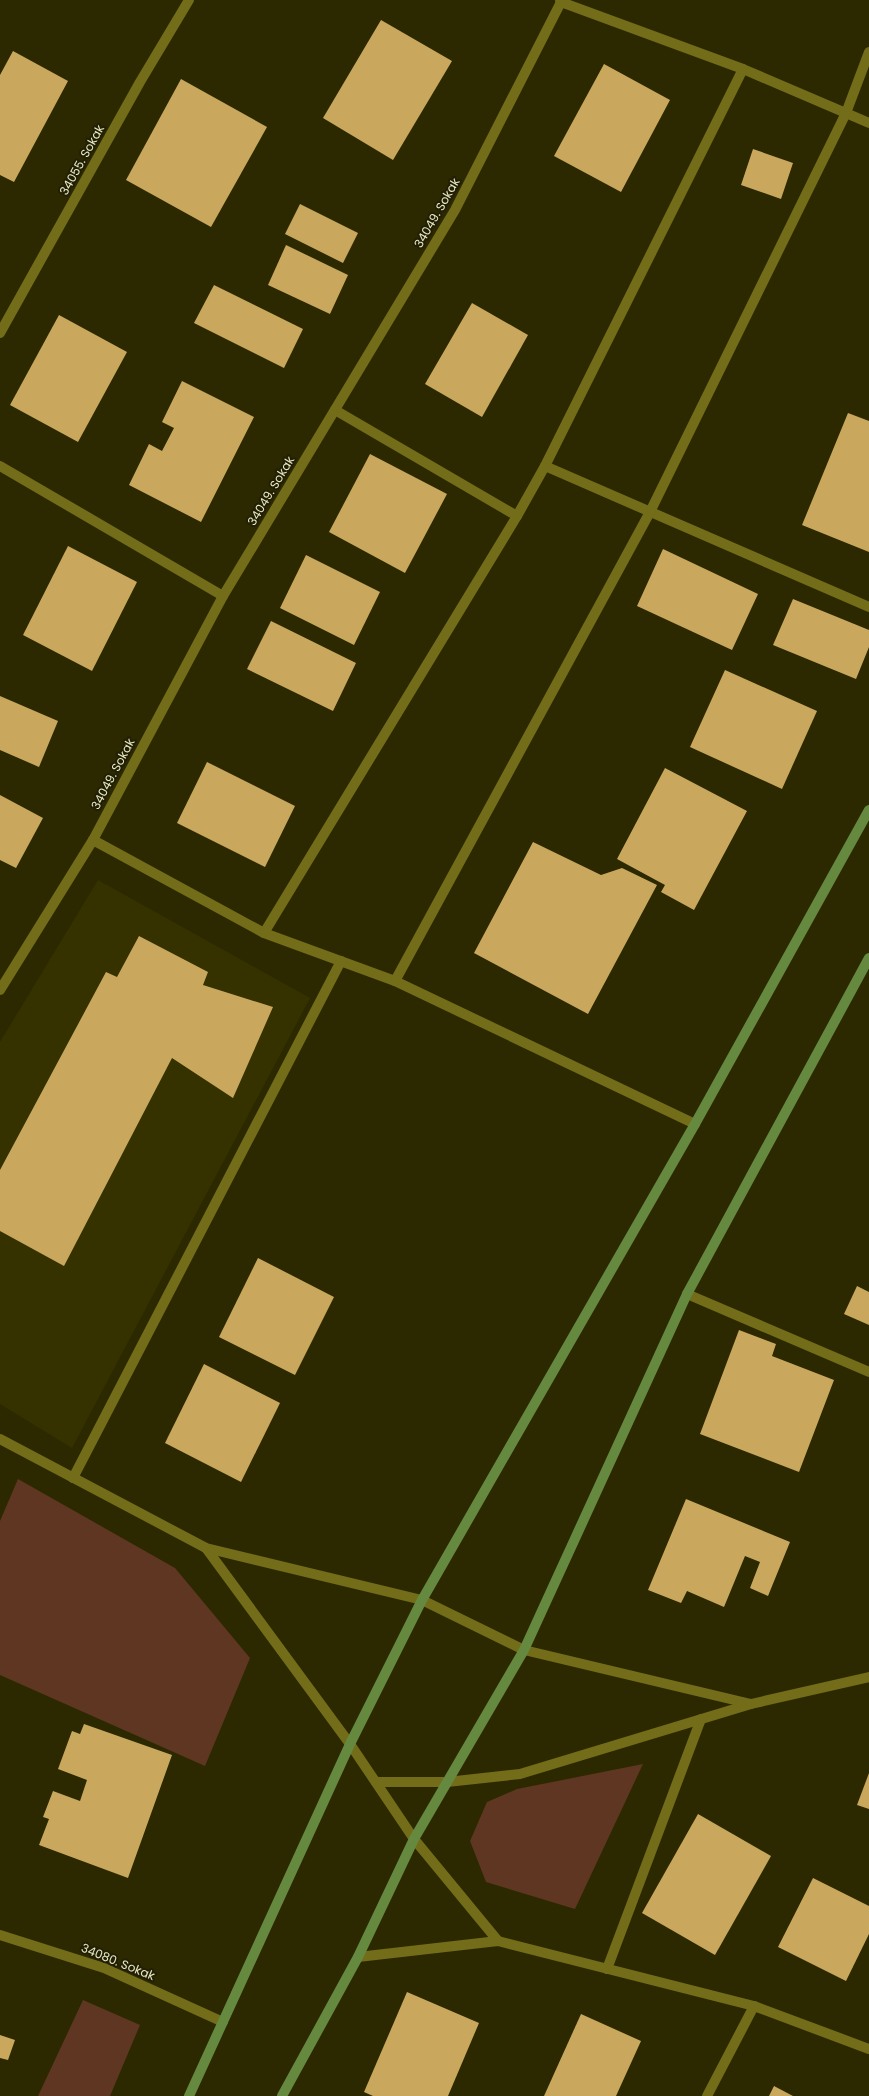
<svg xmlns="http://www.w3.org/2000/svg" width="869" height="2096" font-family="Poppins,sans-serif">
  <rect width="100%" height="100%" fill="#2c2900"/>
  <path fill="#353200" d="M98,880L310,998L72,1448L0,1404V1042Z"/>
  <g fill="#5e3622">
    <path d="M18,1479L175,1568L250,1658L205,1766L0,1675V1521Z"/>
    <path d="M643,1764L575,1909L486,1882L470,1841L487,1802L517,1789Z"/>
    <path d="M83,2000L140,2025L110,2096H38Z"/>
  </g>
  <g fill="#c9a85d">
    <path d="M381,20L452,61L393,160L323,118Z"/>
    <path d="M13,51L68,81L14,182L0,175V75Z"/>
    <path d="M604,64L670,100L621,192L554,156Z"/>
    <path d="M181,79L267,127L211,227L126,180Z"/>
    <path d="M753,149L793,163L781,199L741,185Z"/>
    <path d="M300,204L358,233L343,263L285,234Z"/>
    <path d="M286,245L348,275L330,314L268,285Z"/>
    <path d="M214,285L303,329L284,368L194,323Z"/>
    <path d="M472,303L528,335L482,417L425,384Z"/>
    <path d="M59,315L127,352L78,442L10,405Z"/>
    <path d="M182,381L254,417L201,522L129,485L149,444L162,451L174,428L162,422Z"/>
    <path d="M848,413L869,421V552L802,525Z"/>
    <path d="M370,454L447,494L405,573L329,532Z"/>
    <path d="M68,546L137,582L92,671L23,635Z"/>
    <path d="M663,549L758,594L732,650L637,606Z"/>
    <path d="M306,555L380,592L354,645L280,608Z"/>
    <path d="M793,599L869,630V647L856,679L773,645Z"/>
    <path d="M271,621L356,663L333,711L247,669Z"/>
    <path d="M725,670L817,711L782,789L690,747Z"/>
    <path d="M0,696L58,721L39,767L0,750Z"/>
    <path d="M207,762L295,806L265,867L177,823Z"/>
    <path d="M665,768L747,811L694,910L661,892L665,885L617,859Z"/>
    <path d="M0,795L43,818L16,868L0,860Z"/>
    <path d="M533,842L601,875L622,868L657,885L588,1014L474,953Z"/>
    <path d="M139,936L208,972L203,985L273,1007L233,1098L172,1058L64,1266L0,1231V1170L106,972L117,977Z"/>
    <path d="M258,1258L334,1297L295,1375L219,1337Z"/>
    <path d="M857,1286L869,1292V1325L844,1314Z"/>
    <path d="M739,1330L776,1344L772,1356L834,1380L799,1472L700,1434Z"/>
    <path d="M204,1364L280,1403L241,1482L165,1443Z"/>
    <path d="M686,1499L790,1542L768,1596L750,1588L760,1562L745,1556L724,1607L687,1591L681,1603L648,1590Z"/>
    <path d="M84,1724L172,1755L128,1878L39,1845L49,1819L43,1817L53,1791L80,1801L87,1780L58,1769L72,1731L80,1734Z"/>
    <path d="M869,1773V1809L857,1805Z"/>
    <path d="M698,1814L771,1856L715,1955L642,1913Z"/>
    <path d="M813,1878L869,1906V1934L846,1981L778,1947Z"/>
    <path d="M407,1992L479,2023L448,2096H373L364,2092Z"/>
    <path d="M581,2014L641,2041L616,2096H544Z"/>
    <path d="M0,2035L15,2040L8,2060L0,2058Z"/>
    <path d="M774,2086L793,2096H769Z"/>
  </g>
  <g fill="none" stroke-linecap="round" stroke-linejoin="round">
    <g stroke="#736d19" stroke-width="10">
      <path d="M560,0L561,2L743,69L869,123"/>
      <path d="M0,333L140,82L189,0"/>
      <path d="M335,410L517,516"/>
      <path d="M0,466L223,596"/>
      <path d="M545,466L869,607"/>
      <path d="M93,840L264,933L395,981L695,1124"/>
      <path d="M264,933L517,516L545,466L743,69"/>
      <path d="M395,981L650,512L846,113L869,52"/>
      <path d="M0,990L93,840L223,596L455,210L561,2"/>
      <path d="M687,1294L869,1372"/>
      <path d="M0,1439L206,1548L422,1600L524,1650L751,1704"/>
      <path d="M73,1478L341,961"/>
      <path d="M206,1548L350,1744L414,1839L498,1941"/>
      <path d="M376,1782H447L520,1774L751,1704L869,1677"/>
      <path d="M0,1935L104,1968L223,2022"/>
      <path d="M358,1957L498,1941L754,2006L869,2049"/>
      <path d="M607,1969L701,1719"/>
      <path d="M707,2096L754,2006"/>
    </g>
    <g stroke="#668940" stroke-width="10">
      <path d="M189,2096L350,1744L422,1600L695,1124L869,810"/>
      <path d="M282,2096L358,1957L414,1839L524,1650L687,1294L869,958"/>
    </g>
  </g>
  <g text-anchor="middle" stroke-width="4" stroke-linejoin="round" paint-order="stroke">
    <g font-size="12" fill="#eae9c2" stroke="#211f06">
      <text transform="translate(82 160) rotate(-61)" y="4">34055. Sokak</text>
      <text transform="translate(437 213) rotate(-60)" y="4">34049. Sokak</text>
      <text transform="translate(271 491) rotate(-59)" y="4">34049. Sokak</text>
      <text transform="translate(113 774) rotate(-62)" y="4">34049. Sokak</text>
      <text transform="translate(118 1962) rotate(22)" y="4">34080. Sokak</text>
    </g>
  </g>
</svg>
